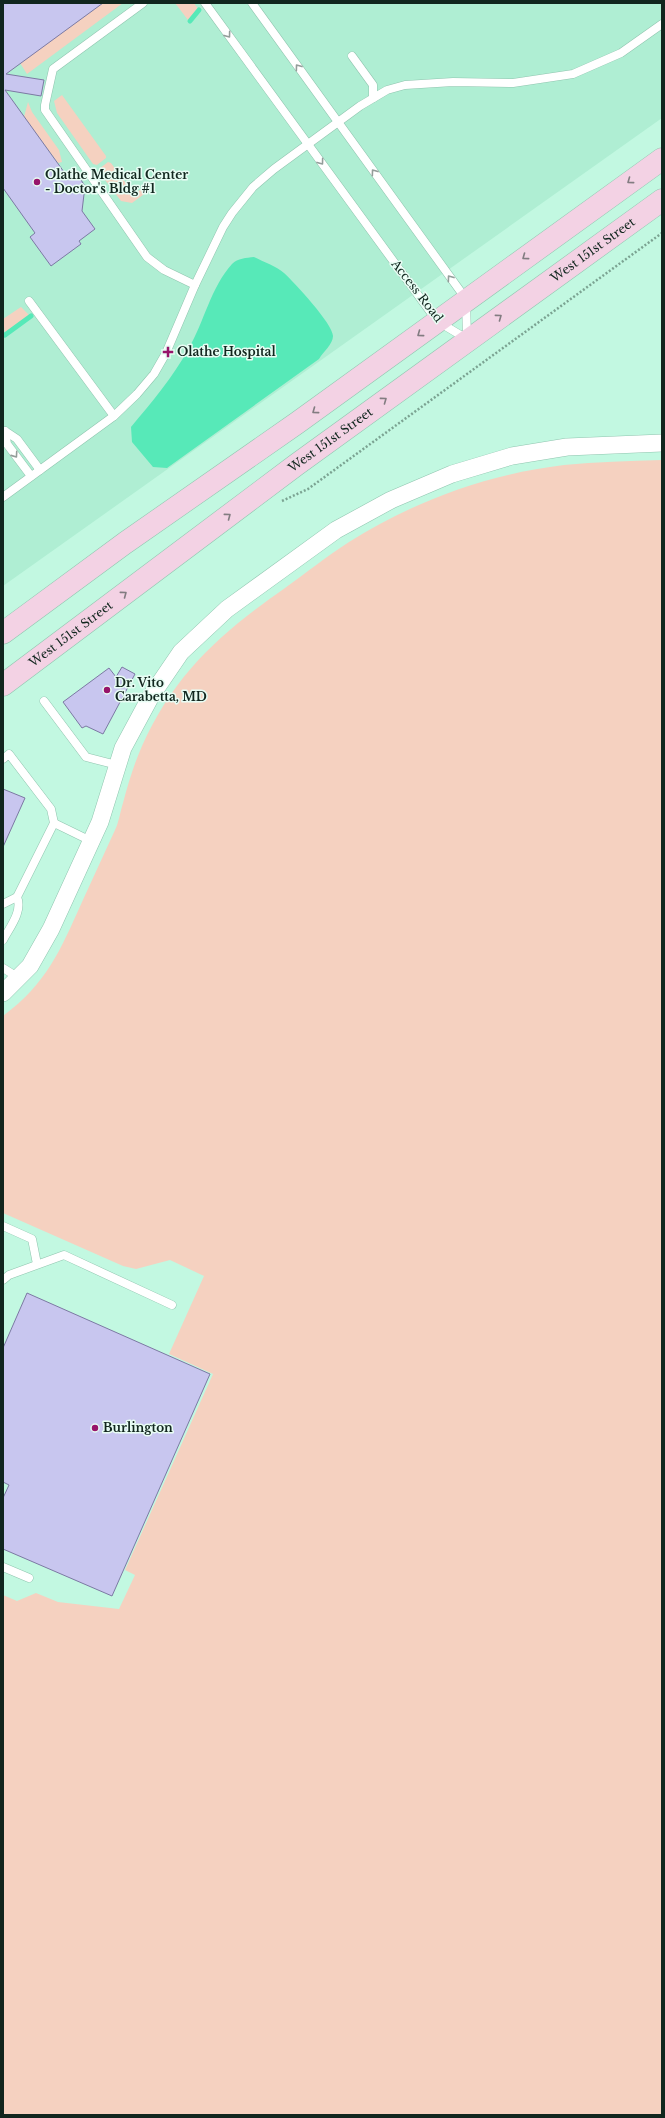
<svg xmlns="http://www.w3.org/2000/svg" width="665" height="2118" font-family="'Libre Baskerville',serif">
  <rect width="100%" height="100%" fill="#c2f8e1"/>
  <path fill="#afeed3" d="M3,3H662V118L3,586Z"/>
  <g fill="#f5d1c0">
    <path d="M103,3H123L27,74L20,63Z"/>
    <path d="M175,3H194L198,9L191,20H188Z"/>
    <path d="M62,95L106,156V158L97,165L93,164L57,113L54,101Z"/>
    <path d="M28,102L32,112L59,150L62,162L58,163L24,117Z"/>
    <path d="M108,162L111,163L134,194L144,187L147,188V192L132,203L121,201L99,172V169Z"/>
    <path d="M21,307L30,316L5,334L3,319Z"/>
    <path d="M662,460V2115H3V1595L17,1601L36,1593L58,1602L119,1609L135,1575L125,1570L213,1374L169,1354L204,1276L170,1260L136,1269L123,1266L3,1213V1016C47,983 60,951 82,902C93,878 104,854 115,830C119,822 120,812 123,803C128,784 134,764 142,746C175,673 221,633 285,588C306,573 327,556 349,542C414,501 488,474 564,465C596,462 629,461 662,460Z"/>
  </g>
  <path fill="#57e9b8" d="M254,257C264,262 276,266 284,273C294,282 333,324 333,336C333,344 323,352 319,359L167,468L153,467L132,442L131,427C152,402 173,377 189,348C204,322 211,287 232,264C238,258 246,258 254,257Z"/>
  <g fill="none" stroke-linecap="round" stroke-linejoin="round">
    <g stroke="#57e9b8" stroke-width="5">
      <path d="M190,21L199,10"/>
      <path d="M5,335L31,316"/>
    </g>
  </g>
  <g fill="#c8c6ef" stroke="#7c79a3">
    <path d="M3,3H103L6,74L44,80L41,96L5,90L64,172L77,174L85,186L82,211L95,229L79,241L81,244L51,266L30,237L35,233L3,188Z"/>
    <path d="M122,667L135,674L103,734L86,726L82,728L63,702L109,668L116,677Z"/>
    <path d="M3,789L25,798L3,847Z"/>
    <path d="M27,1293L210,1374L112,1596L3,1549V1498L9,1485L3,1482V1348Z"/>
  </g>
  <g fill="none" stroke-linecap="round" stroke-linejoin="round">
    <g stroke="#90c5af" stroke-width="9">
      <g id="lane">
        <path d="M143,3L53,69L45,105V110L147,257L164,270L195,285"/>
        <path d="M205,3L437,321L467,339"/>
        <path d="M252,3L466,299L467,339"/>
        <path d="M352,56L373,85V98"/>
        <path d="M29,301L114,416"/>
        <path d="M5,431L7,444L31,476"/>
        <path d="M5,431L17,439L40,470"/>
        <path d="M3,497L114,416L137,394L154,374L166,353L195,285L223,227L232,213L253,187L274,169L360,106L387,90L405,85L453,82L513,83L573,74L621,53L662,24"/>
        <path d="M44,701L86,757L117,765"/>
        <path d="M3,759L9,754L51,809L54,823L17,897C23,911 10,927 3,940"/>
        <path d="M54,823L91,841"/>
        <path d="M3,904L17,897"/>
        <path d="M3,968L19,978"/>
        <path d="M3,1226L32,1239L37,1264"/>
        <path d="M3,1280L9,1275L64,1255L172,1305"/>
        <path d="M3,1567L29,1578"/>
      </g>
    </g>
    <g stroke="#90c5af" stroke-width="18">
      <path id="street" d="M3,993L30,966L51,929L100,822L123,748L151,696L181,652L227,609L336,530L391,500L452,474L512,456L567,447L662,443"/>
    </g>
    <g stroke="#90c5af" stroke-width="23">
      <g id="secondary">
        <path d="M3,633L125,543L297,423L662,159"/>
        <path id="s1" d="M3,685L296,465L662,200"/>
      </g>
    </g>
    <path stroke="#7ba392" stroke-width="2.5" stroke-dasharray="2 2" stroke-linecap="butt" d="M282,501L308,489L662,233"/>
    <use href="#lane" stroke="#fff" stroke-width="8"/>
    <use href="#street" stroke="#fff" stroke-width="17"/>
    <use href="#secondary" stroke="#f3d2e4" stroke-width="22"/>
  </g>
  <defs><path id="oneway-chevron" d="M-2-3.5L2.5 0L-2 3.5" fill="none" stroke-width="1.6" stroke-linecap="round" stroke-linejoin="round"/></defs>
  <g stroke="#949d9a">
    <use href="#oneway-chevron" transform="translate(228 35) rotate(54)"/>
    <use href="#oneway-chevron" transform="translate(298 67) rotate(-126)"/>
    <use href="#oneway-chevron" transform="translate(321 162) rotate(54)"/>
    <use href="#oneway-chevron" transform="translate(374 172) rotate(-126)"/>
    <use href="#oneway-chevron" transform="translate(450 278) rotate(-126)"/>
    <use href="#oneway-chevron" transform="translate(15 455) rotate(55)"/>
  </g>
  <g stroke="#827c81">
    <use href="#oneway-chevron" transform="translate(630 181) rotate(144)"/>
    <use href="#oneway-chevron" transform="translate(525 257) rotate(144)"/>
    <use href="#oneway-chevron" transform="translate(499 317) rotate(-36)"/>
    <use href="#oneway-chevron" transform="translate(420 334) rotate(144)"/>
    <use href="#oneway-chevron" transform="translate(384 400) rotate(-36)"/>
    <use href="#oneway-chevron" transform="translate(315 411) rotate(144)"/>
    <use href="#oneway-chevron" transform="translate(228 516) rotate(-37)"/>
    <use href="#oneway-chevron" transform="translate(124 594) rotate(-37)"/>
  </g>
  <g fill="#97146a" stroke="#e8fdf4" stroke-width="1.5">
    <circle cx="37" cy="182" r="4"/>
    <path d="M166 346h4v4h4v4h-4v4h-4v-4h-4v-4h4z"/>
    <circle cx="107" cy="690" r="4"/>
    <circle cx="95" cy="1428" r="4"/>
  </g>
  <g text-anchor="middle" stroke-width="3" stroke-linejoin="round" paint-order="stroke">
    <g font-size="12" font-weight="bold" fill="#11261e" stroke="#e8fdf4" text-anchor="start">
      <text x="45" y="179">Olathe Medical Center<tspan x="45" dy="14">- Doctor's Bldg #1</tspan></text>
      <text x="177" y="356">Olathe Hospital</text>
      <text x="115" y="687">Dr. Vito<tspan x="115" dy="14">Carabetta, MD</tspan></text>
      <text x="103" y="1432">Burlington</text>
    </g>
    <g font-size="12" fill="#11261e" stroke="#e8fdf4">
      <text dy="4" stroke="none"><textPath href="#s1" startOffset="733">West 151st Street</textPath></text>
      <text transform="translate(417 291) rotate(52)" y="4">Access Road</text>
      <text dy="4" stroke="none"><textPath href="#s1" startOffset="409">West 151st Street</textPath></text>
      <text dy="4" stroke="none"><textPath href="#s1" startOffset="85">West 151st Street</textPath></text>
    </g>
  </g>
  <rect width="665" height="2118" fill="none" stroke="#11261e" stroke-width="8"/>
</svg>
